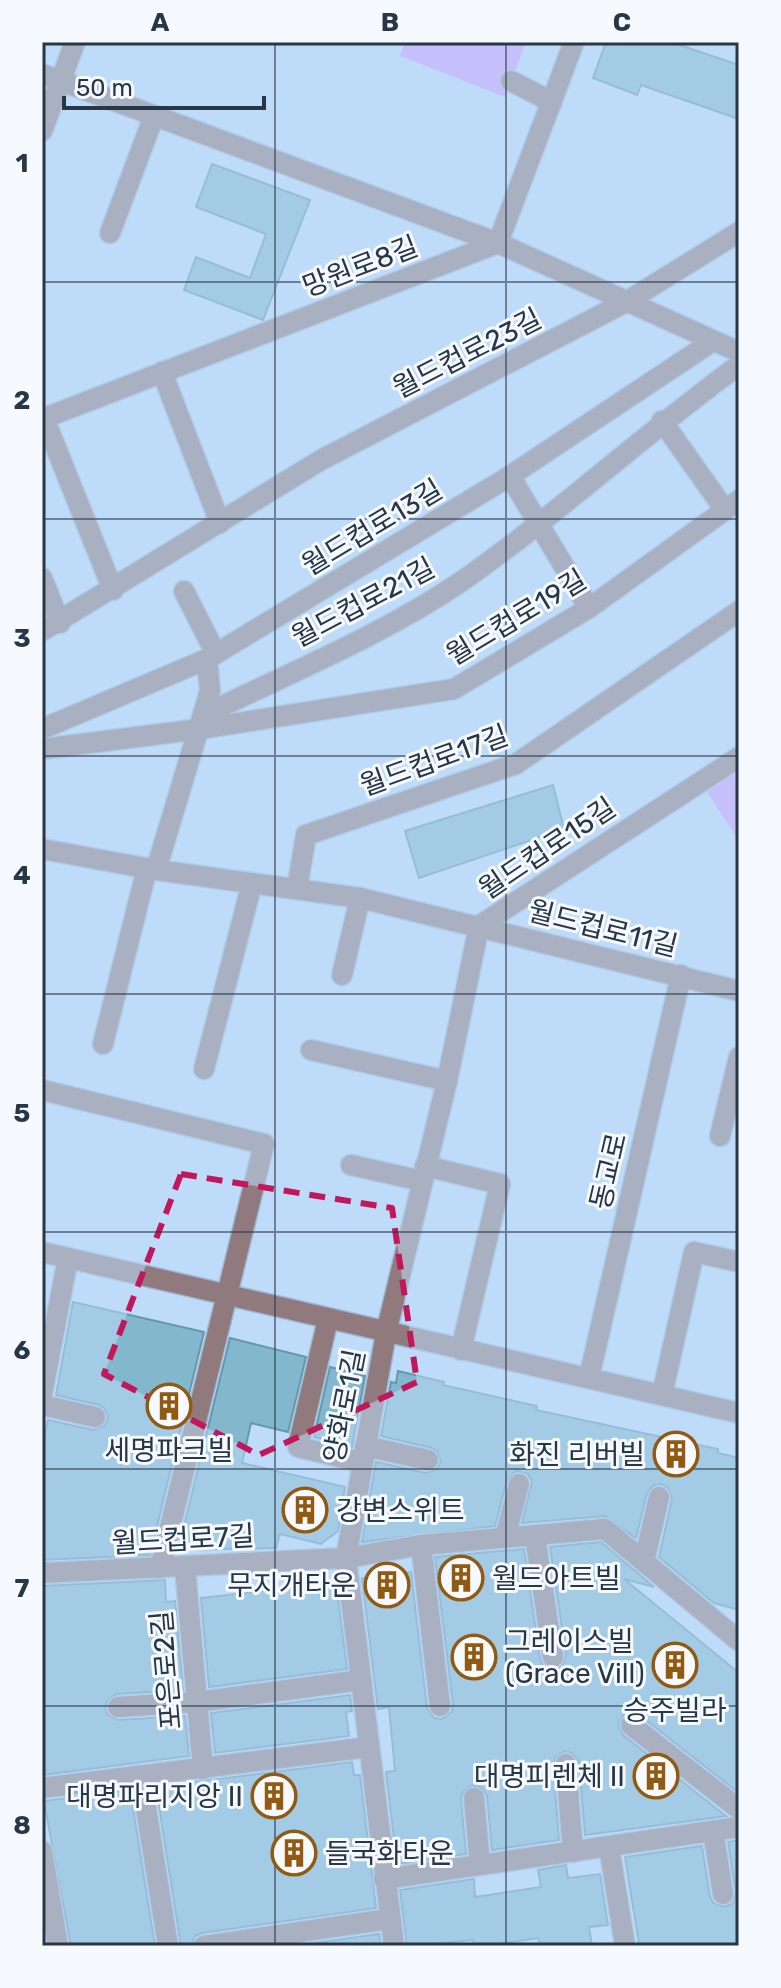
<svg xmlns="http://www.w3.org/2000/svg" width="781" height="1988" font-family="Rubik,'Noto Sans KR',sans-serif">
  <rect width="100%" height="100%" fill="#bedcf9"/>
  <g fill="#cf9cfe">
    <path d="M405,42H526L505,97L400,56Z"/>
    <path d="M739,771V841L707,792Z"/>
  </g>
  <g fill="#83b7ce" stroke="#6598af" stroke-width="2">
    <path d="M606,42H671L739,65V119L641,85L637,95L593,78Z"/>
    <path d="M212,164L310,200L263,320L184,290L196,257L250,278L266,234L196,207Z"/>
    <path d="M553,785L564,829L419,878L405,831Z"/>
    <path d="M73,1302L204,1332L150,1555L42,1560V1445L48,1420L93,1430L104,1426L108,1419L104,1408L99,1405L56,1395Z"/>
    <path d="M230,1338L306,1357L288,1432L251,1423L242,1463L345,1487L338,1531L321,1544L280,1534L276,1548L178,1550Z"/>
    <path d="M330,1367L365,1376L352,1447L314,1437Z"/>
    <path d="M398,1371L444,1382L443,1385L537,1406L536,1410L718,1449V1453L739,1458V1610L714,1603L659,1557L672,1499L668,1488L661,1484L654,1485L647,1493L636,1538L605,1516L522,1523L532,1481L528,1474L516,1471L507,1480L495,1526L362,1542L376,1462L426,1473L437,1469L441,1462L437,1451L432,1448L381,1436L391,1382L396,1383Z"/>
    <path d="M601,1542L654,1587L624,1579L739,1673V1793L638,1714L625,1713L618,1724L623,1735L726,1816L585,1835L579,1762L572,1753L564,1751L555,1758L553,1764L559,1840L492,1850L487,1796L480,1787L472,1785L463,1792L461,1798L466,1854L397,1864L386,1772L395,1771L389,1707L378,1709L362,1578L411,1572L427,1708L434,1718L442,1719L452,1712L453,1704L435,1557L524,1549L540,1659L543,1666L554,1670L562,1667L566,1655L550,1547Z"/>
    <path d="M165,1580L166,1602L175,1601L183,1690L116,1694L107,1701L105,1709L108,1715L118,1720L185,1716L189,1756L42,1775V1586Z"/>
    <path d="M336,1583L347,1669L209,1687L201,1598Z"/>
    <path d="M350,1695L352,1711L346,1712L349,1736L215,1753L211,1713Z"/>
    <path d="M352,1762L354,1775H360L376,1908L202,1933L195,1936L191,1946H181L156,1787Z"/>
    <path d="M130,1790L155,1946H71L44,1801Z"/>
    <path d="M739,1840V1946L639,1944L625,1857L702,1846L710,1897L713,1903L724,1907L732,1904L736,1893L728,1842Z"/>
    <path d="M566,1865L568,1878L600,1874L608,1925L589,1927L592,1946H540L538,1938L485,1946H474L473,1940L407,1946L400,1890L474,1879L475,1897L541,1887L538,1870Z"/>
    <path d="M379,1934L381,1946H294Z"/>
  </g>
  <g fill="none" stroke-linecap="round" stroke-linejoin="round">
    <g stroke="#9db8d2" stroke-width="23">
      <g id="minor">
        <path d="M42,74L498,243L739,352"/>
        <path d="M511,81L552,102"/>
        <path d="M42,131L75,42"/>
        <path d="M110,233L154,116"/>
        <path d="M162,372L220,523"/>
        <path d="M44,418L113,590"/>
        <path d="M42,419L498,243L574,42"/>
        <path d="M662,421L725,510"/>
        <path d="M510,476L589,608"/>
        <path d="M42,578L60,623"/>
        <path d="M184,591L216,654"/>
        <path d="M42,631L321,460L626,302L739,232"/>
        <path d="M204,715C289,673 383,635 462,581C558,514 644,434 739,365"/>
        <path d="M42,729L207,659L510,476L713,341"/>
        <path d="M42,749L200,729L454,689L589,608L739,500"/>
        <path d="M42,849L156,870L360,898L739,991"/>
        <path d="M156,870L210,691L207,659"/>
        <path d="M297,889L306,835L516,764L739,611"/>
        <path d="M342,975L360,898"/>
        <path d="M103,1044L147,868"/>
        <path d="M311,1050L447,1081"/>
        <path d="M204,1069L252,883"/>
        <path d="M42,1090L264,1144L160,1568"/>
        <path d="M720,1136L739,1057"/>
        <path d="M351,1165L422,1181"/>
        <path d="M425,1166L500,1184L461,1350"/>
        <path d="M42,1252L739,1413"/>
        <path d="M328,1319L298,1447L361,1462"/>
        <path d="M589,1378L681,975"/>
        <path d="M42,1394L68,1258"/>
        <path d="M662,1395L694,1252L739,1262"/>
        <path d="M42,1405L95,1417"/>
        <path d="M365,1446L428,1460"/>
        <path d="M535,1536L553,1657"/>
        <path d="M505,1538L519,1484"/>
        <path d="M421,1545L440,1706"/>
        <path d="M644,1562L659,1497"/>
        <path d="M185,1567L203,1769"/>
        <path d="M42,1573L346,1558L421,1545L605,1529L739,1641"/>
        <path d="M118,1707L197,1702L361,1680"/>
        <path d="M631,1725L739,1809"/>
        <path d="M566,1764L573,1852"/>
        <path d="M141,1777L168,1946"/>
        <path d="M42,1788L369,1747"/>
        <path d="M474,1798L480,1865"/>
        <path d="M713,1831L723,1894"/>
        <path d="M609,1847L625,1946"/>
        <path d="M42,1851L58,1946"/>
        <path d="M384,1879L739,1827"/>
        <path d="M204,1946L389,1919"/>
        <path d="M394,1946L346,1558L386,1333L447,1081L479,926L739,757"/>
      </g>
    </g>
    <use href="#minor" stroke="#917a7e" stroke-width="20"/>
  </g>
  <path d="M0 0H781V1988H0ZM181,1174L392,1208L417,1382L259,1455L104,1374Z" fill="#bedcf9" fill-opacity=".55" fill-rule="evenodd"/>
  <path fill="none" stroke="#c2185b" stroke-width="6" stroke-dasharray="16 10" stroke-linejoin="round" d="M181,1174L392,1208L417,1382L259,1455L104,1374Z"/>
  <path fill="none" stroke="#283746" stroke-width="2" stroke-opacity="0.55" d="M275,42V1946M506,42V1946M42,282H739M42,519H739M42,756H739M42,994H739M42,1232H739M42,1469H739M42,1706H739"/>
  <defs>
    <g id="building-ring" transform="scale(2.3)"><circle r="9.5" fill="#f6fafe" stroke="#915a10" stroke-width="1.5"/><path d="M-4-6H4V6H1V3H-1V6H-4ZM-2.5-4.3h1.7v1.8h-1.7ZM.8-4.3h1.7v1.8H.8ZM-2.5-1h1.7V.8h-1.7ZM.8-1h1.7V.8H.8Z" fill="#915a10"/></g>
  </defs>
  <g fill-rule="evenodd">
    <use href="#building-ring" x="169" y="1406"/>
    <use href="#building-ring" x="676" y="1454"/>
    <use href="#building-ring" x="305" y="1510"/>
    <use href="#building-ring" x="461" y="1578"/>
    <use href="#building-ring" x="387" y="1585"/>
    <use href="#building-ring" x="474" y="1657"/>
    <use href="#building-ring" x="675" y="1665"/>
    <use href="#building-ring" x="656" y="1776"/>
    <use href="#building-ring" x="274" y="1796"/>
    <use href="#building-ring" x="294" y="1853"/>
  </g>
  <g text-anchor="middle" stroke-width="6" stroke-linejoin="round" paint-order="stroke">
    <g font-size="28" fill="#283746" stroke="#f6fafe">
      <text transform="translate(360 266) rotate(-21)" y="10">망원로8길</text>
      <text transform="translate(467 353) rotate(-27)" y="10">월드컵로23길</text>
      <text transform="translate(372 527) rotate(-31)" y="10">월드컵로13길</text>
      <text transform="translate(363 602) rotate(-28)" y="10">월드컵로21길</text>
      <text transform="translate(516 617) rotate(-31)" y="10">월드컵로19길</text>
      <text transform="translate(434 760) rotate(-20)" y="10">월드컵로17길</text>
      <text transform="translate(547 848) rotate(-34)" y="10">월드컵로15길</text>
      <text transform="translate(603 928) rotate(14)" y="10">월드컵로11길</text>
      <text transform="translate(608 1171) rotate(-77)" y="10">동교로</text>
      <text transform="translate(344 1406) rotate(-79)" y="10">양화로1길</text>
      <text transform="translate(183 1539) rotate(-3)" y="10">월드컵로7길</text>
      <text transform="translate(166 1670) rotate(-95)" y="10">포은로2길</text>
    </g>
    <g font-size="28" fill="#283746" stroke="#f6fafe" text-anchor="end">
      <text x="169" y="1460" text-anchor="middle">세명파크빌</text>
      <text x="645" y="1464">화진 리버빌</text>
      <text x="336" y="1520" text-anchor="start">강변스위트</text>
      <text x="492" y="1588" text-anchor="start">월드아트빌</text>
      <text x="356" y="1595">무지개타운</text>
      <text x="505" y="1651" text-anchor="start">그레이스빌<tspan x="505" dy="32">(Grace Vill)</tspan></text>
      <text x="675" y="1720" text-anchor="middle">승주빌라</text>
      <text x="625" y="1786">대명피렌체 II</text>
      <text x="243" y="1806">대명파리지앙 II</text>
      <text x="325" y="1863" text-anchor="start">들국화타운</text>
    </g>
  </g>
  <rect width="781" height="1988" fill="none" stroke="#f6fafe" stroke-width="88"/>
  <path d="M64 96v12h200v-12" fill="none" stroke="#283746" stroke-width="4"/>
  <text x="76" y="96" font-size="24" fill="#283746" stroke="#f6fafe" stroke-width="6" paint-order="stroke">50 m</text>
  <rect x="44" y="44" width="693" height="1900" fill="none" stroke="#283746" stroke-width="3"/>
  <g font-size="26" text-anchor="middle" font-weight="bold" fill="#283746">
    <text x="160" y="31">A</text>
    <text x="390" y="31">B</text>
    <text x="622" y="31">C</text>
    <text x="22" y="172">1</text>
    <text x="22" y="409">2</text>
    <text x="22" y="647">3</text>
    <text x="22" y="884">4</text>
    <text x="22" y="1122">5</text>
    <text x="22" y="1359">6</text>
    <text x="22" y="1597">7</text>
    <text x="22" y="1834">8</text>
  </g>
</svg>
